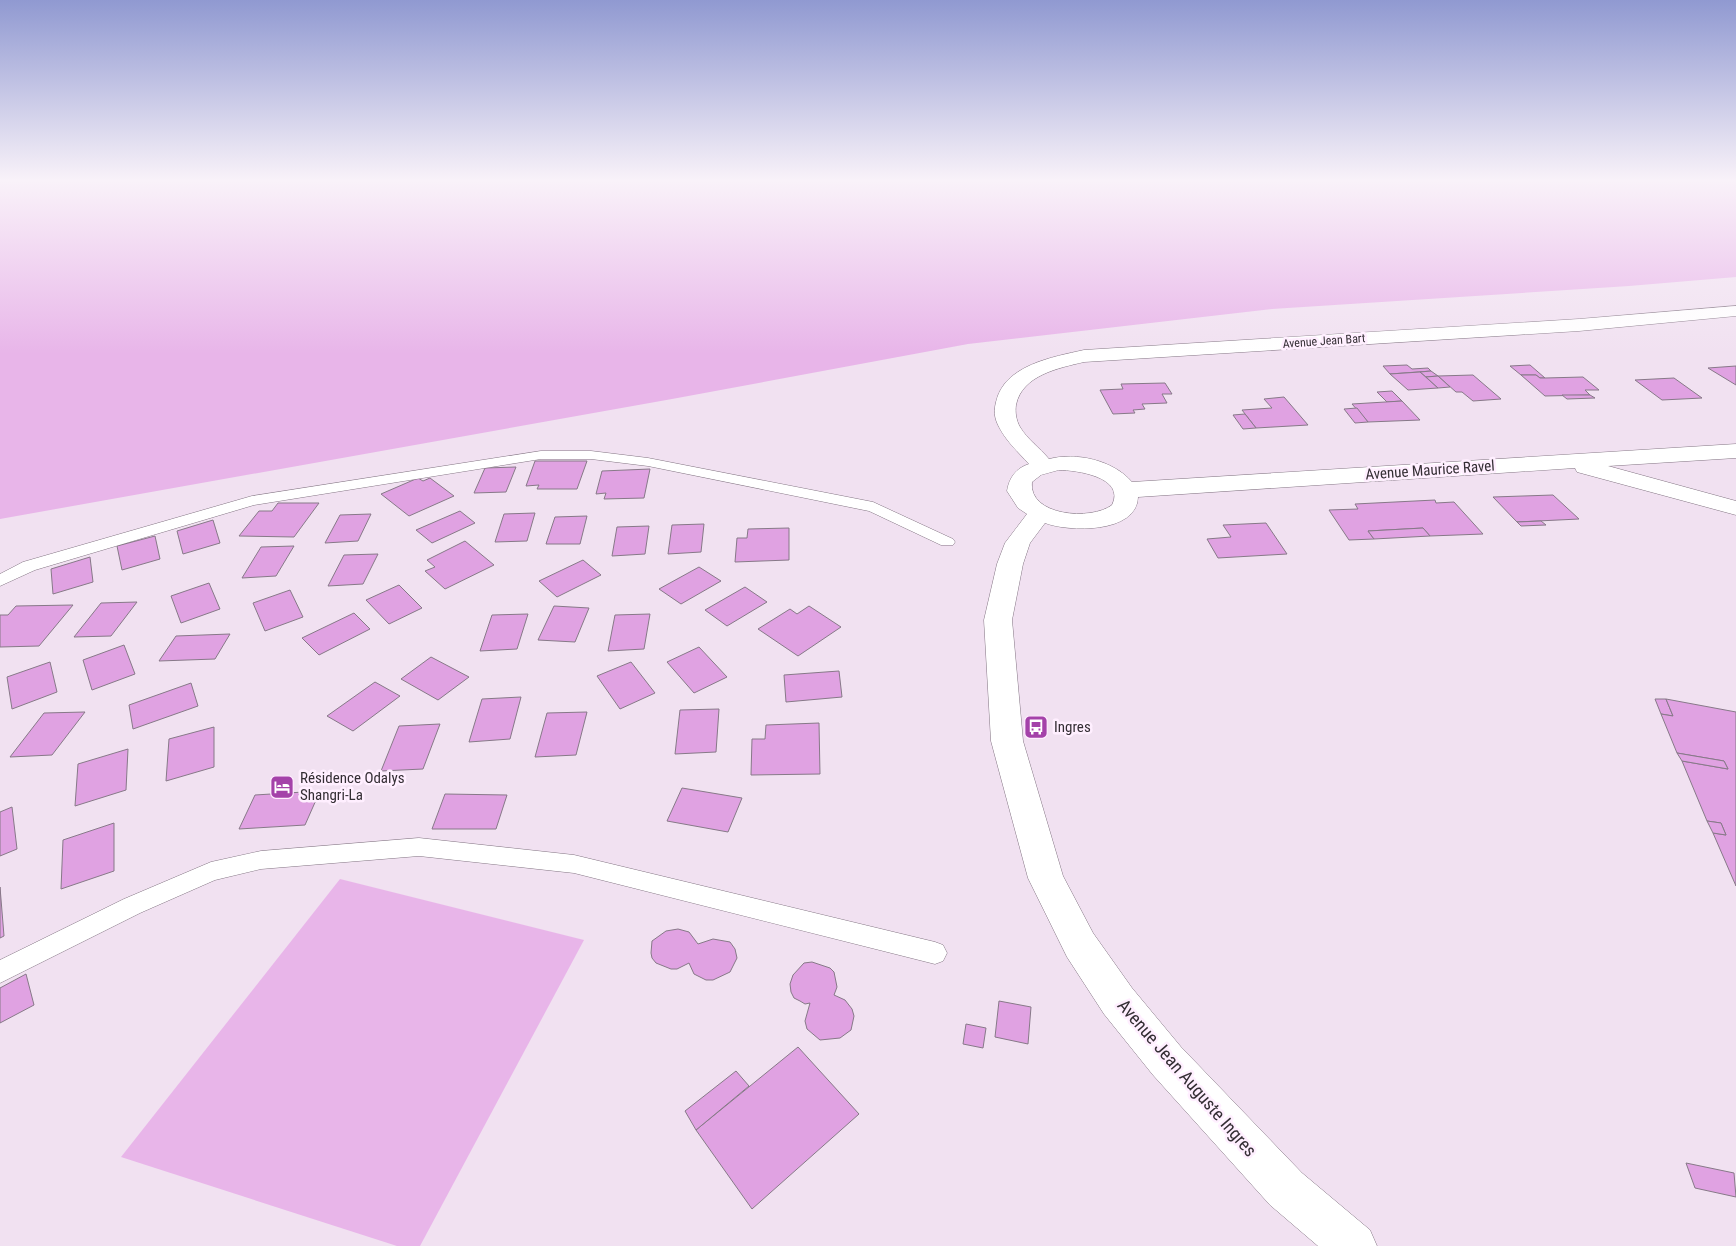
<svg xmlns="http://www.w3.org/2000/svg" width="1736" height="1246" font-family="'Roboto Condensed',sans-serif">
  <rect width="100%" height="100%" fill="#f1e1f1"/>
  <g fill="#e8b5e9">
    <path d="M0,179H1736V277L1629,286L1272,309L968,344L672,399L0,519Z"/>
    <path d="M340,879L584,940L420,1246H397L121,1157Z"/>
  </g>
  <g fill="#e0a2e2" stroke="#877988">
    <path d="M1407,365L1412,369L1428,368L1431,371L1390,374L1383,366Z"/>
    <path d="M1530,365L1545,378H1540L1536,375H1521L1510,366Z"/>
    <path d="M1736,366V385L1708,368Z"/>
    <path d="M1431,371L1438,376L1426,377L1420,372Z"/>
    <path d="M1420,372L1438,388L1408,390L1390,374Z"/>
    <path d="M1473,375L1501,399L1473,401L1462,392H1456L1438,376Z"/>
    <path d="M1521,375H1536L1540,378H1545L1583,377L1599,390H1585L1590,395L1545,396Z"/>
    <path d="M1438,376L1450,387L1438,388L1426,377Z"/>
    <path d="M1674,378L1702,398L1662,400L1635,380Z"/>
    <path d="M1165,383L1172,394H1162L1167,403L1142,404L1145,409L1133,410L1135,413L1113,414L1100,390L1123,389L1121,384Z"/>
    <path d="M1392,391L1402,401L1387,402L1377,392Z"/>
    <path d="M1562,395H1590L1595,398L1567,399Z"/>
    <path d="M1284,397L1308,425L1256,428L1242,410L1272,408L1264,399Z"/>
    <path d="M1402,401L1420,420L1368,422L1352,404Z"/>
    <path d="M1357,408L1368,422L1355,423L1344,409Z"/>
    <path d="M1245,414L1256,428L1243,429L1233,415Z"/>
    <path d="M535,461H587L577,489H537L539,485L526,486Z"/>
    <path d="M516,467L506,492L474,493L485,468Z"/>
    <path d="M650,469L644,498L604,499L606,493L596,494L602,471Z"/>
    <path d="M418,478L423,481L430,478L454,496L409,516L381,494Z"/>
    <path d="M1553,495L1579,519L1517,522L1493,497Z"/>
    <path d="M1435,500L1436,503L1454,502L1483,534L1430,536L1423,528L1368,531L1374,539L1349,540L1329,510L1358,509L1355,504Z"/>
    <path d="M278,503H319L294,537L239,536L259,511H272Z"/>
    <path d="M460,511L475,523L432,543L416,530Z"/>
    <path d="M535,513L527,541L495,542L504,514Z"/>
    <path d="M371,514L358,541L325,543L340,515Z"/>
    <path d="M587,516L580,544H546L555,517Z"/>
    <path d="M213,520L220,543L183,554L177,531Z"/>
    <path d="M1541,521L1546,525L1521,526L1517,522Z"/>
    <path d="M1266,523L1287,554L1218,558L1207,539L1231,537L1223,525Z"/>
    <path d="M704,524L701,552L668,554L672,525Z"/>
    <path d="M649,526L645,554L612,556L617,527Z"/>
    <path d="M789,528V560L735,562L737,538H747L748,529Z"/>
    <path d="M1423,528L1430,536L1374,539L1368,531Z"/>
    <path d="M155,536L160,559L122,570L117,546Z"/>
    <path d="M465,541L494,565L445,589L425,571L435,567L427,560Z"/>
    <path d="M294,546L276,576L242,578L261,547Z"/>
    <path d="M378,554L363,584L328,586L344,555Z"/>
    <path d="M90,557L93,582L53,594L51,569Z"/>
    <path d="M583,560L601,575L557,597L539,581Z"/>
    <path d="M699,567L721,581L681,604L659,589Z"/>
    <path d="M209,583L220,609L181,623L171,596Z"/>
    <path d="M399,585L422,608L389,624L366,600Z"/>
    <path d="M745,587L767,602L727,626L705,610Z"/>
    <path d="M290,590L303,617L265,631L253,603Z"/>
    <path d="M137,602L111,636L74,637L101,603Z"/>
    <path d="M73,605L39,646L0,647V615H8L16,606Z"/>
    <path d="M554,606L589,608L575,642L538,640Z"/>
    <path d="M809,606L841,627L798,656L758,629L790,609L797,614Z"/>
    <path d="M354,613L370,629L319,655L302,638Z"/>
    <path d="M528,614L517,649L480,651L492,615Z"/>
    <path d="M650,614L644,649L608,651L615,615Z"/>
    <path d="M230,634L215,659L159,661L176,636Z"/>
    <path d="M124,645L135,674L92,690L83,660Z"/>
    <path d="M699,647L727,677L694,693L667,662Z"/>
    <path d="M431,657L469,677L438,700L401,679Z"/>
    <path d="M50,662L57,692L12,709L7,677Z"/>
    <path d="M631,662L655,693L620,709L597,676Z"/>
    <path d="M839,671L842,697L786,702L784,675Z"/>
    <path d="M375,682L400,696L353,731L327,716Z"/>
    <path d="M191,683L198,706L133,729L129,705Z"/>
    <path d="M521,697L510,739L469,742L482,699Z"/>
    <path d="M1655,699H1666L1673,716L1661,714Z"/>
    <path d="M1666,699L1736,712V886L1713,833L1726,835L1721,823L1707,821L1682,761L1728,769L1724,761L1677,753L1661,714L1673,716Z"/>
    <path d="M719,709L716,752L675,754L680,710Z"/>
    <path d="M85,712L52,755L10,757L44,713Z"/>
    <path d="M587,712L576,755L535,757L547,713Z"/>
    <path d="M819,723L820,774L751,775L752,739H765L766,725Z"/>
    <path d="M440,724L423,769L381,771L399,726Z"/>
    <path d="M214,727V767L166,781L169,739Z"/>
    <path d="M128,749L126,790L75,806L78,764Z"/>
    <path d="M1677,753L1724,761L1728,769L1682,761Z"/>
    <path d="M682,788L742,798L728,832L667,821Z"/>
    <path d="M320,791L305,825L239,829L255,795Z"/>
    <path d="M445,794L507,795L496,829H432Z"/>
    <path d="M12,807L17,849L0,856V812Z"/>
    <path d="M1707,821L1721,823L1726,835L1713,833Z"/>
    <path d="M114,823V871L61,889L63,840Z"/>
    <path d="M0,887L4,936L0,938Z"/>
    <path d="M678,929L689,932L698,944L713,939L730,942L735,949L737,958L730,972L713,980H706L694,974L689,963L677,969H671L656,963L652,958L651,953L652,941L666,931Z"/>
    <path d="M812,962L830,968L834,972L837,987L834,995L845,1000L852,1009L854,1016L851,1030L840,1038L820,1040L807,1029L805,1021L810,1003L805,1004L800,1001L794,998L791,992L790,984L793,975L804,963Z"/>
    <path d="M26,974L34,1005L0,1023V988Z"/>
    <path d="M999,1001L1031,1007L1028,1044L995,1037Z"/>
    <path d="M966,1024L986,1028L983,1048L963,1044Z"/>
    <path d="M798,1047L859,1114L752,1209L696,1130Z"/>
    <path d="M736,1071L749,1086L696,1130L685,1111Z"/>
    <path d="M1686,1163L1734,1173L1736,1197L1695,1188Z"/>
  </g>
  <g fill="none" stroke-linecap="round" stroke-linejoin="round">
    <g stroke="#837583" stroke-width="1">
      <g id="service">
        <path d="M541,451H591L648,458L873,502L953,539L955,542L953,545H941L869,511L648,466L591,459H541L254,505L35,570L0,586V574L23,562L252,496Z"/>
        <path d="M419,838L574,855L935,942L943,945L947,953L943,961L935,964L574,873L419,856L261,869L215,880L140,913L0,983V960L124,899L211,862L261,851Z"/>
      </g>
    </g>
    <g stroke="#837583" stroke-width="1">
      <path id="minor" d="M1736,306V316L1579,331L1084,362C1059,368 1022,375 1016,405C1015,412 1016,420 1020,427C1027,439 1040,448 1049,459C1076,452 1113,460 1132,482L1736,444V458L1608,466L1736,501V515L1577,472L1575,468L1138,497C1137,534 1068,532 1045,523L1030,543L1023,564L1012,620L1023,741L1063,876L1093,933L1132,988L1181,1047L1302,1173L1370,1230L1377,1246H1318L1270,1205L1153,1075L1104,1014L1067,957L1028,878L991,741L984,620L997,564L1005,543L1027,514L1018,508L1007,491C1009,478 1016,468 1029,464C1018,452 1005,440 998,425C994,417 994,410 996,402C1004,365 1053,357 1084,350L1579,319ZM1059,470C1076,470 1126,477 1112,505C1091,521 1028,516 1032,482L1041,475Z"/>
    </g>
    <use href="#service" fill="#fff" fill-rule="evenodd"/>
    <use href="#minor" fill="#fff" fill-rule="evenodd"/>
  </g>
  <linearGradient id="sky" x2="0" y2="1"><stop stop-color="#9099d1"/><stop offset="0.51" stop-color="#f9f2f9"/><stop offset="1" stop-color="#f9f2f9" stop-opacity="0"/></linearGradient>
  <rect width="1736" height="354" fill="url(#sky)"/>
  <defs>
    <g id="bus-square" transform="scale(1.25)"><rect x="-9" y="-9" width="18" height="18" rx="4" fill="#a442a9" stroke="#ffefff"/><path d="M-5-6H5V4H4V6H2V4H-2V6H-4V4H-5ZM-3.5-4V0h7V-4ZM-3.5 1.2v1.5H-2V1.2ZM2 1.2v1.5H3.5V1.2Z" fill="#fff"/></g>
    <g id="hotel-square" transform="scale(1.25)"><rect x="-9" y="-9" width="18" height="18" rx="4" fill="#a442a9" stroke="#ffefff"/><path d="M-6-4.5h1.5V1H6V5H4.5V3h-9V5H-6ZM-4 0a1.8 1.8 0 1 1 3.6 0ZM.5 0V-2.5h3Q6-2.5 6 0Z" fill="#fff"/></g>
  </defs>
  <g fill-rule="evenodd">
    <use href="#bus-square" x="1036" y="727"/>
    <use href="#hotel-square" x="282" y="787"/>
  </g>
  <g text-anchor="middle" stroke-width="5" stroke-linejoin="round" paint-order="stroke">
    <g font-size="12" fill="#342e34" stroke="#ffefff">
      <text transform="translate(1324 341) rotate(-4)" y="4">Avenue Jean Bart</text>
    </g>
    <g font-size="15" fill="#342e34" stroke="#ffefff">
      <text transform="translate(1430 470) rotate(-4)" y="5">Avenue Maurice Ravel</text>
    </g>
    <g font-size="15" fill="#342e34" stroke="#ffefff" text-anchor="start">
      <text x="1054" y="732">Ingres</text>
      <text x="300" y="783">Résidence Odalys<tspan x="300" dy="17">Shangri-La</tspan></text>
    </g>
    <g font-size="18" fill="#342e34" stroke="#ffefff">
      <text transform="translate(1187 1078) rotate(49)" y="6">Avenue Jean Auguste Ingres</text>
    </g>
  </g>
</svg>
